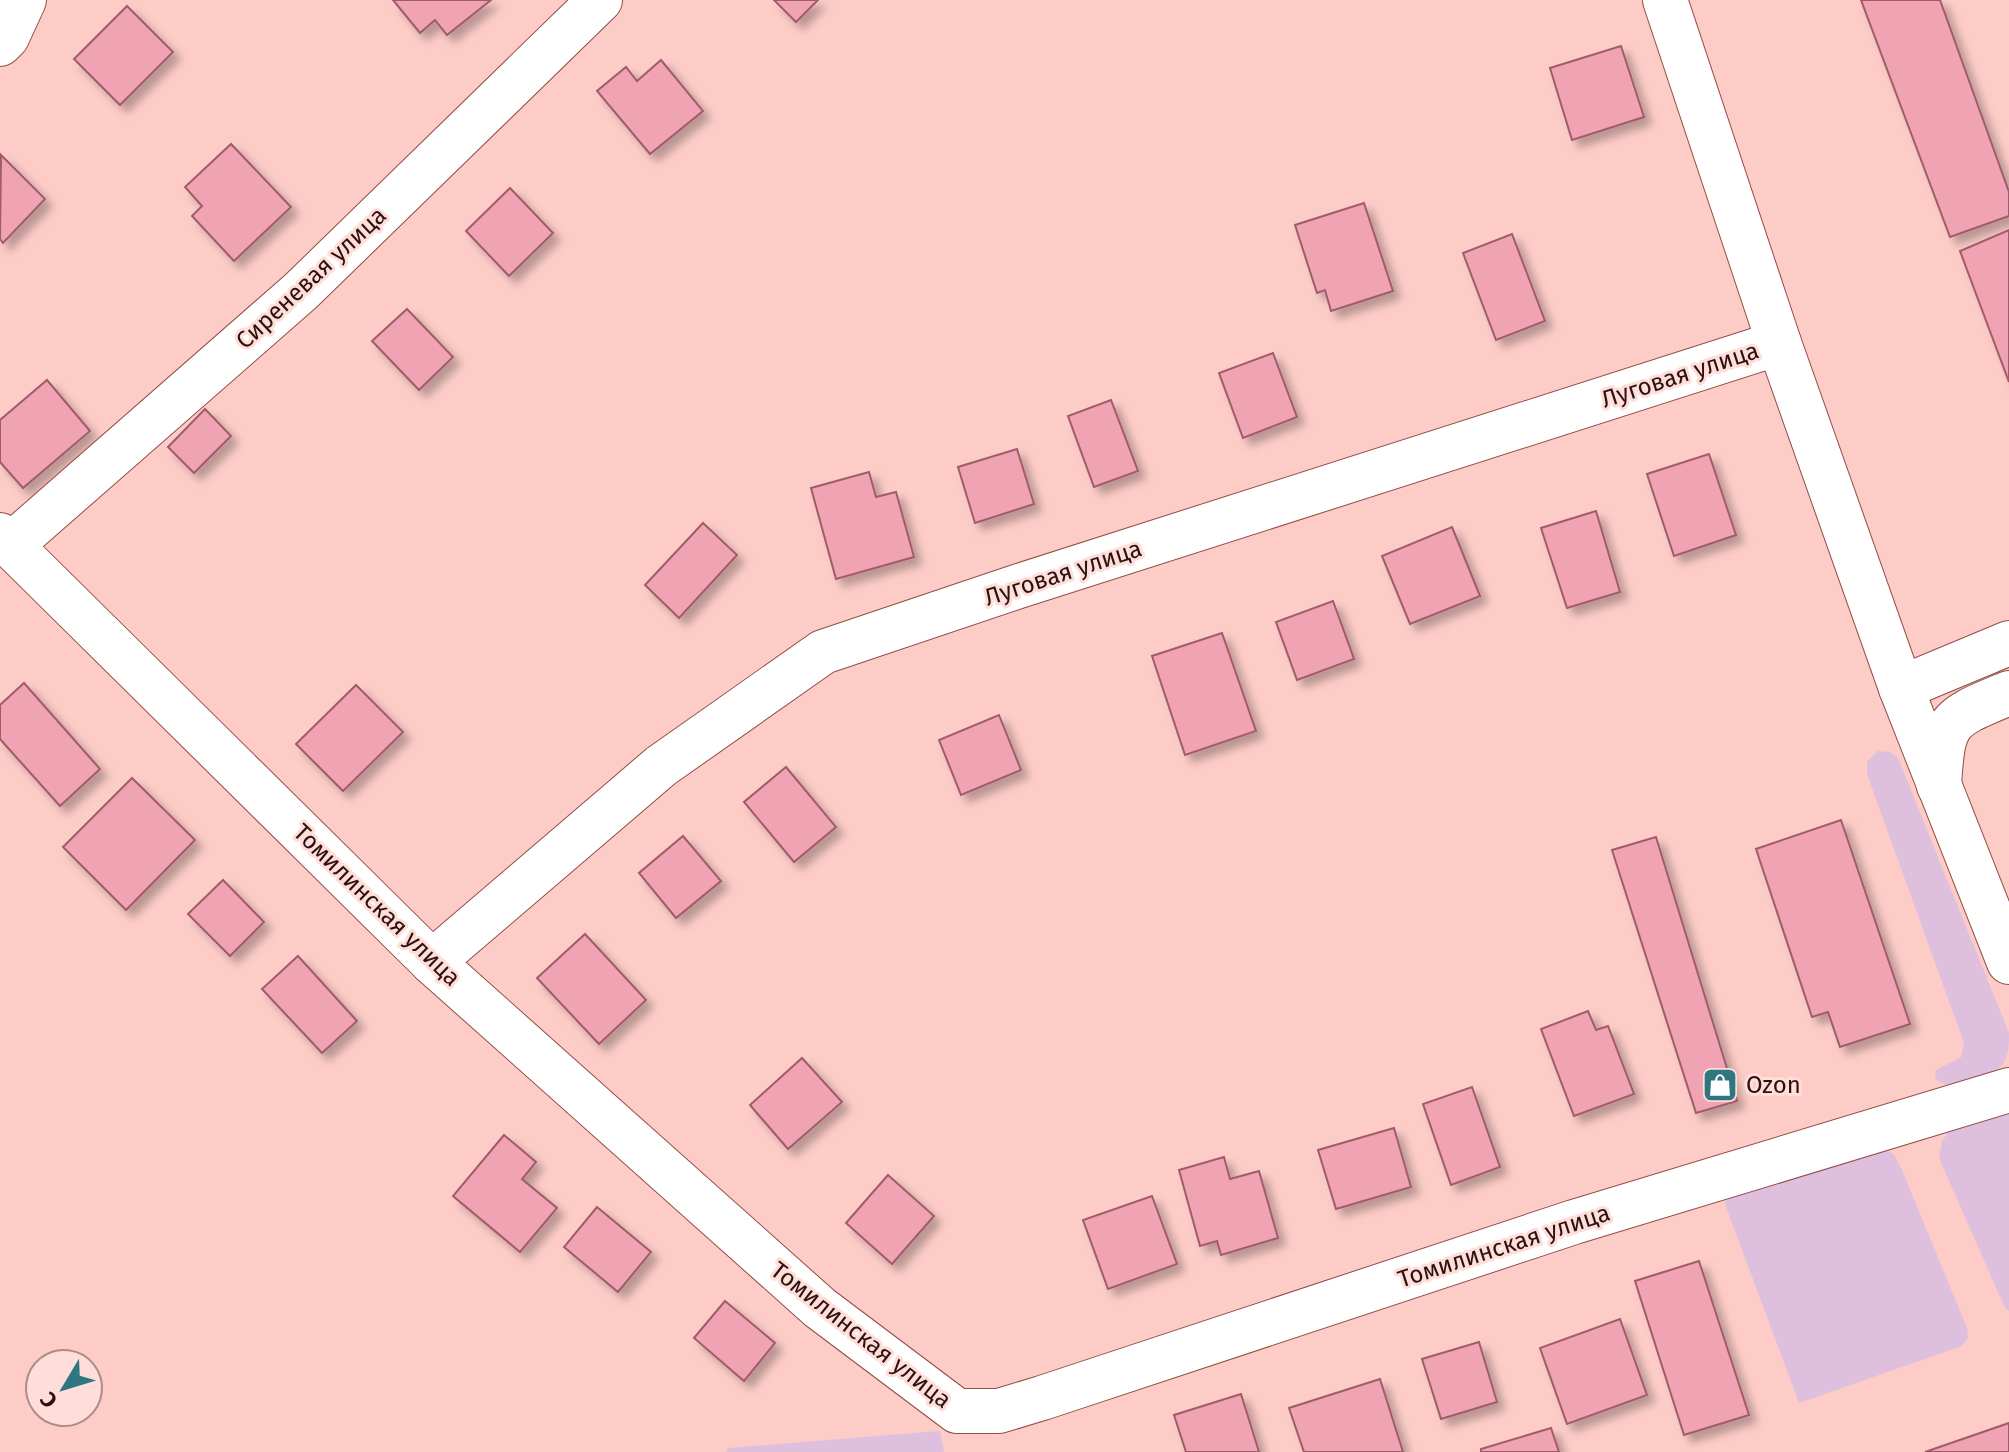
<svg xmlns="http://www.w3.org/2000/svg" width="2009" height="1452" font-family="'Fira Sans',sans-serif">
  <defs>
    <filter id="shadow"><feDropShadow dx="7" dy="7" stdDeviation="4" flood-color="#0004"/></filter>
  </defs>
  <rect width="100%" height="100%" fill="#fdccc7"/>
  <g fill="#dec0de">
    <path d="M1878,751L1890,752L1898,758L2009,1033C2009,1044 2009,1056 2002,1065C1989,1081 1949,1096 1935,1077L1936,1070L1961,1057L1964,1043L1867,774V761Z"/>
    <path d="M2009,1112V1311L2005,1308L1939,1158L1942,1142L1949,1130Z"/>
    <path d="M1883,1148L1894,1154L1902,1170L1967,1328L1968,1338L1962,1346L1799,1403L1725,1204L1727,1192Z"/>
    <path d="M940,1431L944,1452H726L728,1448Z"/>
  </g>
  <g fill="#f0a4b3" stroke="#a05b6b" stroke-width="2" filter="url(#shadow)">
    <path d="M393,0H491L447,35L435,20L420,33Z"/>
    <path d="M774,0H818L796,22Z"/>
    <path d="M1861,0H1940L2009,192V216L1950,237Z"/>
    <path d="M127,6L173,52L120,105L74,59Z"/>
    <path d="M1621,46L1644,117L1572,140L1550,68Z"/>
    <path d="M661,60L703,111L650,154L597,91L626,67L637,81Z"/>
    <path d="M231,144L291,207L234,261L192,216L202,206L185,187Z"/>
    <path d="M1,155L45,199L3,243L0,239Z"/>
    <path d="M510,188L553,233L509,276L466,231Z"/>
    <path d="M1364,203L1393,291L1331,311L1325,290L1317,293L1295,225Z"/>
    <path d="M2009,230V382L1960,251Z"/>
    <path d="M1512,234L1545,321L1496,340L1463,253Z"/>
    <path d="M407,309L453,357L419,390L372,341Z"/>
    <path d="M1273,353L1297,417L1243,438L1219,373Z"/>
    <path d="M47,380L90,431L23,488L0,462V420Z"/>
    <path d="M1111,400L1138,471L1094,487L1068,416Z"/>
    <path d="M205,409L231,436L194,473L168,447Z"/>
    <path d="M1017,449L1034,504L975,523L958,467Z"/>
    <path d="M1709,454L1736,535L1674,556L1647,474Z"/>
    <path d="M869,472L876,497L896,492L914,557L836,579L811,488Z"/>
    <path d="M1596,511L1620,592L1567,608L1541,528Z"/>
    <path d="M703,523L737,555L679,618L645,585Z"/>
    <path d="M1452,527L1480,596L1410,624L1382,556Z"/>
    <path d="M1333,601L1354,659L1297,680L1276,622Z"/>
    <path d="M1222,633L1256,731L1185,755L1152,656Z"/>
    <path d="M24,683L100,769L60,806L0,739V705Z"/>
    <path d="M356,685L403,732L343,791L296,744Z"/>
    <path d="M999,715L1021,770L961,795L939,740Z"/>
    <path d="M786,767L836,827L794,862L744,802Z"/>
    <path d="M132,778L195,840L126,910L63,847Z"/>
    <path d="M1841,820L1910,1024L1840,1047L1828,1012L1812,1017L1756,849Z"/>
    <path d="M683,836L721,881L676,918L639,873Z"/>
    <path d="M1656,837L1737,1101L1696,1113L1612,850Z"/>
    <path d="M223,880L264,922L230,956L188,914Z"/>
    <path d="M585,934L646,1000L599,1044L537,978Z"/>
    <path d="M298,956L357,1021L322,1053L262,989Z"/>
    <path d="M1588,1011L1596,1030L1608,1026L1634,1094L1574,1116L1541,1029Z"/>
    <path d="M802,1058L842,1102L788,1149L750,1105Z"/>
    <path d="M1472,1087L1500,1167L1451,1185L1423,1104Z"/>
    <path d="M1394,1128L1411,1187L1336,1209L1318,1150Z"/>
    <path d="M504,1135L536,1162L522,1179L557,1208L520,1252L453,1196Z"/>
    <path d="M1224,1157L1230,1179L1259,1171L1278,1238L1221,1255L1217,1241L1200,1246L1179,1170Z"/>
    <path d="M888,1175L934,1216L892,1264L846,1223Z"/>
    <path d="M1152,1196L1177,1264L1108,1289L1083,1220Z"/>
    <path d="M597,1207L651,1252L618,1292L564,1247Z"/>
    <path d="M1699,1261L1749,1415L1684,1435L1635,1281Z"/>
    <path d="M725,1301L775,1343L744,1381L694,1338Z"/>
    <path d="M1620,1319L1647,1395L1567,1424L1540,1348Z"/>
    <path d="M1479,1342L1497,1402L1441,1419L1422,1359Z"/>
    <path d="M1380,1379L1403,1452H1304L1289,1408Z"/>
    <path d="M1241,1394L1259,1452H1186L1174,1415Z"/>
    <path d="M2009,1423V1452H1925Z"/>
    <path d="M1551,1428L1559,1452H1481V1449Z"/>
  </g>
  <g fill="none" stroke-linecap="round" stroke-linejoin="round">
    <g stroke="#914d47" stroke-width="46">
      <g id="minor">
        <path d="M0,44L7,37L24,0"/>
        <path d="M0,535L432,962L820,1308L957,1411H999L1042,1398L1574,1222L2009,1090"/>
        <path d="M11,545L301,291L600,0"/>
        <path d="M1901,688L2009,643"/>
        <path d="M1939,786C1943,718 1947,719 2009,693"/>
        <path d="M432,962L661,766L823,652L1016,587L1779,343"/>
      </g>
    </g>
    <g stroke="#914d47" stroke-width="46">
      <path id="tertiary" d="M1665,0L1779,343L1901,688L2009,962"/>
    </g>
    <use href="#minor" stroke="#fff" stroke-width="44"/>
    <use href="#tertiary" stroke="#fff" stroke-width="44"/>
  </g>
  <defs>
    <g id="shop-square" transform="scale(1.8)"><rect x="-9" y="-9" width="18" height="18" rx="4" fill="#2f7780" stroke="#ffdeda"/><path d="M-5-2.5h2.3a2.7 3.5 0 0 1 5.4 0H5L5.5 6h-11ZM-1.5-2.5h3a1.5 2.3 0 0 0-3 0Z" fill="#fff"/></g>
  </defs>
  <g fill-rule="evenodd">
    <use href="#shop-square" x="1720" y="1085"/>
  </g>
  <g text-anchor="middle" stroke-width="6" stroke-linejoin="round" paint-order="stroke">
    <g font-size="24" fill="#2d110f" stroke="#ffdeda">
      <text transform="translate(311 278) rotate(-43)" y="8">Сиреневая улица</text>
      <text transform="translate(1680 375) rotate(-18)" y="8">Луговая улица</text>
      <text transform="translate(1063 573) rotate(-18)" y="8">Луговая улица</text>
      <text transform="translate(377 905) rotate(44)" y="8">Томилинская улица</text>
      <text transform="translate(1504 1246) rotate(-18)" y="8">Томилинская улица</text>
      <text transform="translate(861 1335) rotate(38)" y="8">Томилинская улица</text>
    </g>
    <g font-size="24" fill="#2d110f" stroke="#ffdeda" text-anchor="start">
      <text x="1746" y="1093">Ozon</text>
    </g>
  </g>
  <g transform="translate(64 1388) rotate(232)"><circle r="38" fill="#ffdeda" stroke="#ab8c89" stroke-width="2"/>
  <path d="M0-6L14 30L0 20L-14 30Z" fill="#2f7780"/>
  <text y="-12" font-size="22" font-weight="bold" text-anchor="middle" fill="#2d110f">С</text>
  </g>
</svg>
